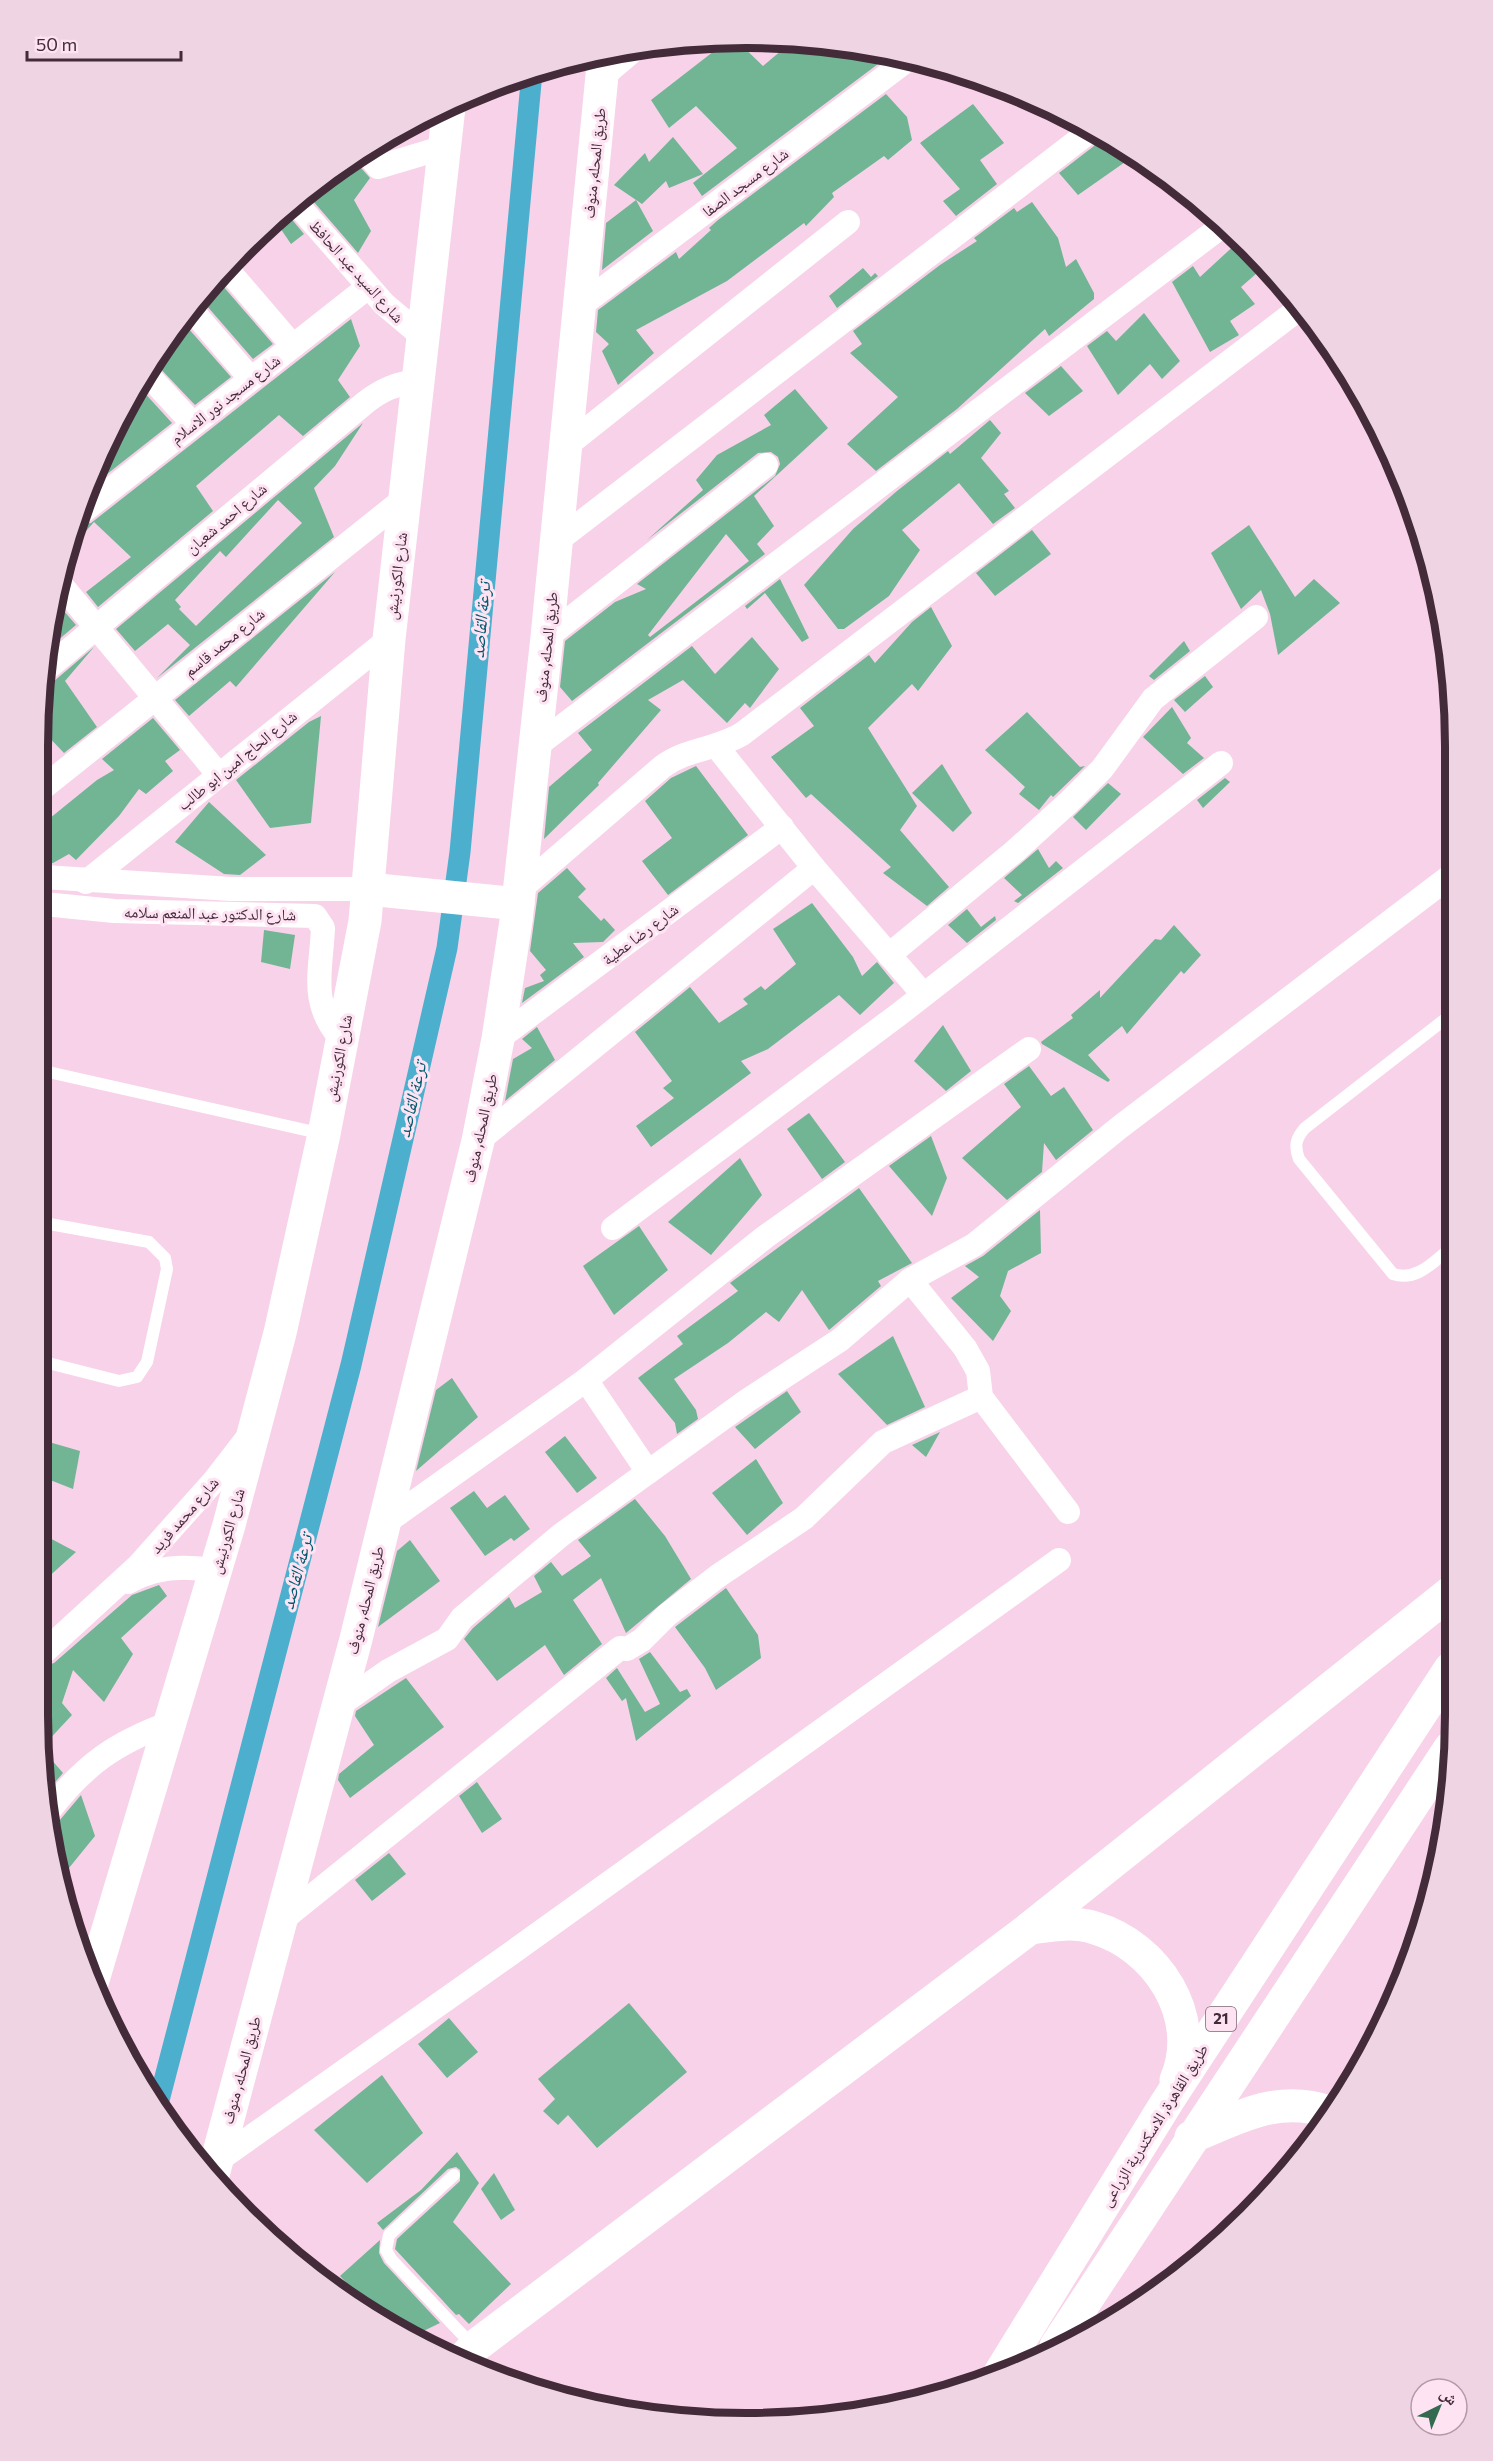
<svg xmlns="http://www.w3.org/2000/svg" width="1493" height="2461" font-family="Commissioner,'Noto Naskh Arabic',sans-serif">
  <rect width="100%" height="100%" fill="#f8d2e9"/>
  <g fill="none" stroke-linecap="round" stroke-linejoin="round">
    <path stroke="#4cafce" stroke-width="21" d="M158,2104L351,1365L447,948L460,852L532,72"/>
  </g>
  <g fill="#71b594" fill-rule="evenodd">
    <path d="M795,39L890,55L702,196L693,183L737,148L696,106L669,128L651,100L727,41H737L763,66Z"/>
    <path d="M886,94L907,117L912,140L888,160L884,156L832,193L834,197L806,226L804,223L727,281L636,330L654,353L618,385L602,351L609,344L596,332L598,310L676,252L679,259L711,230L709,228L718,220Z"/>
    <path d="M973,104L1004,143L980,160L997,184L956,216L943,201L960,189L920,143Z"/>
    <path d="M1099,135L1124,150L1128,160L1078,195L1059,173L1094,146Z"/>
    <path d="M673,137L703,174L669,188L666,181L642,204L614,185L645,153L649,162Z"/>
    <path d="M354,160L370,178L354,200L371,231L358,253L307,194Z"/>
    <path d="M636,200L653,231L602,270L606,223Z"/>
    <path d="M1032,202L1058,238L1066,267L1076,259L1094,293V299L1049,336L1045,329L957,409L876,471L847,444L898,397L850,353L862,344L853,331L940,265L977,241L974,238L1014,208L1017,212Z"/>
    <path d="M284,210L304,234L291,244L274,219Z"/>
    <path d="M1239,241L1265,266L1241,287L1255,304L1230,321L1239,335L1210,352L1172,282L1193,266L1200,277Z"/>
    <path d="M863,268L871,277L875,273L878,276L837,308L829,296Z"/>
    <path d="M222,285L273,344L253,359L200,298Z"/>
    <path d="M1144,313L1180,361L1162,379L1150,364L1118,395L1087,346L1107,331L1116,341Z"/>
    <path d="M351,319L360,346L338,380L350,397L303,436L279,415L196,486L213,511L98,607L86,592L131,557L94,522L72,547L78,525L91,523Z"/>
    <path d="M181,320L231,377L195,405L156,364Z"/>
    <path d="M1061,366L1083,391L1049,416L1025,393Z"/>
    <path d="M141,389L172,423L88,489L91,476Z"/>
    <path d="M795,389L828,428L754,496L774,526L757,544L765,554L572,701L560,687L565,641L615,602L646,589L637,584L775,476L780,464L778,457L771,452L758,453L647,540L703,490L696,480L717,455L771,425L764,415ZM726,534L749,561L650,637L648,635Z"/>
    <path d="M990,420L1001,433L981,458L1009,491L1004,494L1015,508L993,524L959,483L902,530L920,550L889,596L844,629H838L804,585L853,529L897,491L948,451L950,454Z"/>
    <path d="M363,423L335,466L314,488L334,537L157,678L190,645L168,624L135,651L116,629ZM278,500L302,523L196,626L179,609L181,607L175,600L220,551L226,557Z"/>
    <path d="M1249,525L1295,597L1314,579L1340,603L1278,655L1270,614L1261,590L1241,609L1211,553Z"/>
    <path d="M1032,530L1051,554L995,596L976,573Z"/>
    <path d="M335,572L236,687L230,681L189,716L175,700Z"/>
    <path d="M780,579L809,638L802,642L765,593L747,609L745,606Z"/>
    <path d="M57,603L76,625L44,652Z"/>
    <path d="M931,607L952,646L918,691L912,684L868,728L917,806L900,830L949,887L927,906L883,873L891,867L811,794L806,798L771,757L814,726L800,708L869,655L875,663L912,622Z"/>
    <path d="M752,637L779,669L750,708L745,703L727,723L683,680L648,700L661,710L598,783L599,785L544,839L549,787L592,750L578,733L692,646L715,674Z"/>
    <path d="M1184,641L1190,651L1154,680L1149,676Z"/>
    <path d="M94,647L65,681L97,727L64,753L44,732V685L53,682Z"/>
    <path d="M1205,676L1213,687L1185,712L1174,700Z"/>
    <path d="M1172,707L1191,738L1187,743L1204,758L1183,774L1143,737Z"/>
    <path d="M1027,712L1080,767L1085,766L1053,797L1051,795L1039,810L1019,794L1025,787L985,750Z"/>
    <path d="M321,716L311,823L270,828L236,780L309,722Z"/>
    <path d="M153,718L180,750L165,761L173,771L146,794L139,789L119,816L76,860L69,854L53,863H44V823L97,780L114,770L102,759Z"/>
    <path d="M942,764L972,813L953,832L912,793Z"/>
    <path d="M696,766L748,835L668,895L642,861L672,838L645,801L671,778Z"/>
    <path d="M1225,778L1230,782L1203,808L1197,800Z"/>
    <path d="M1108,783L1121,794L1086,830L1073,817Z"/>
    <path d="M209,802L266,855L240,875L224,874L175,842Z"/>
    <path d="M1038,849L1049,868L1056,861L1063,868L1018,903L1014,901L1022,895L1004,878Z"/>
    <path d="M567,868L586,889L578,897L601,921L604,918L615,930L603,942L573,943L584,957L522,1003L525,988L544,981L540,975L546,970L530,951L538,893Z"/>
    <path d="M812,903L853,957L862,976L877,962L894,983L860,1015L839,995L768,1049L741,1061L751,1073L651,1147L636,1126L674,1098L663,1088L672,1081L635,1032L690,987L719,1023L748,1004L743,999L761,986L765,990L796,964L773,929Z"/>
    <path d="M967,909L981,927L995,916L996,920L967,943L948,925Z"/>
    <path d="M1174,925L1201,955L1184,974L1181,971L1127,1034L1122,1026L1088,1055L1110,1080L1108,1082L1042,1044L1041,1042L1073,1018L1071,1015L1100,990V998L1155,939L1161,940Z"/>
    <path d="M264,930L295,935L290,969L261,962Z"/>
    <path d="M943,1025L971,1071L946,1091L914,1061Z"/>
    <path d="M537,1027L555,1060L505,1101L513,1059L532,1048L522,1039Z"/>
    <path d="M1029,1066L1051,1096L1064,1087L1093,1130L1056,1160L1044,1143L1042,1172L1007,1200L962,1158L1021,1107L1004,1084Z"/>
    <path d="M809,1113L845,1162L822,1179L787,1129Z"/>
    <path d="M931,1136L947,1178L932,1216L889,1166Z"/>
    <path d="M740,1158L762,1195L711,1255L668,1222Z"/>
    <path d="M859,1188L912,1263L878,1281L881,1286L829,1330L802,1290L779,1322L766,1312L728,1343L674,1379L696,1410L698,1419L677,1434L675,1423L638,1378L683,1344L677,1336L738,1291L730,1283Z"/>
    <path d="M1040,1210L1041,1253L1008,1271L1000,1296L1011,1311L993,1341L951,1298L979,1277L965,1266L983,1256Z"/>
    <path d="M639,1226L668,1270L614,1315L583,1266Z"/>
    <path d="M893,1336L925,1407L887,1425L838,1374Z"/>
    <path d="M452,1378L478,1417L416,1471L436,1390Z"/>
    <path d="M787,1391L801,1412L755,1449L735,1427Z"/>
    <path d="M940,1432L926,1457L912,1445Z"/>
    <path d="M565,1436L597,1478L577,1493L545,1452Z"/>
    <path d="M49,1442L80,1451L73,1489L45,1478Z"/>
    <path d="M756,1459L783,1503L747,1535L712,1493Z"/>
    <path d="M474,1491L487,1508L505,1495L530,1529L514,1541L511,1538L485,1556L450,1508Z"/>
    <path d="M635,1499L665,1536L691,1579L626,1633L601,1578L573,1600L602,1644L564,1675L545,1645L497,1681L464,1639L473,1628L509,1597L515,1608L542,1592L534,1576L551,1562L562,1576L591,1556L578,1540Z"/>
    <path d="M44,1535L76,1552L44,1581Z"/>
    <path d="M410,1540L440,1581L378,1627L397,1551Z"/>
    <path d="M159,1585L167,1596L121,1638L133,1654L104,1702L73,1670L62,1703L72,1715L44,1745V1666L54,1663L132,1595Z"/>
    <path d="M726,1588L758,1635L761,1658L716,1690L705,1668L675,1627Z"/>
    <path d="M650,1652L680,1692L687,1689L691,1696L636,1741L626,1698L622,1701L606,1678L617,1668L645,1712L660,1704L639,1659Z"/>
    <path d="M406,1678L444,1727L350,1798L338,1780L339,1774L374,1745L355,1716L356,1711Z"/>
    <path d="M44,1751L63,1773L44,1795Z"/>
    <path d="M477,1782L502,1819L482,1833L459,1796Z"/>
    <path d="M81,1795L95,1836L60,1879L48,1826L59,1821Z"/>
    <path d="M389,1853L406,1874L372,1901L355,1880Z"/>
    <path d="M629,2003L687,2072L597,2148L568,2115L558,2125L543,2111L555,2099L538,2079Z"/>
    <path d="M449,2018L478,2052L447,2078L418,2044Z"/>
    <path d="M382,2075L423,2133L367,2183L314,2130Z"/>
    <path d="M457,2152L479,2183L453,2222L511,2284L469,2324L459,2314L456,2315L395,2249L397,2239L460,2181V2170L456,2167L448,2169L383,2230L377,2223L421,2190Z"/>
    <path d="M494,2173L515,2210L501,2220L481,2189Z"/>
    <path d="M380,2240L379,2253L384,2263L440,2323L411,2337L380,2318L340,2276Z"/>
  </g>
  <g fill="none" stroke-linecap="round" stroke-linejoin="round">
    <g stroke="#fff" stroke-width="12">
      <path d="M44,1071L323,1134"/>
      <path d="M44,1223L149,1242L165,1258L167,1269L147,1362L137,1377L119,1381L44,1362"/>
      <path d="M1452,1247C1434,1261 1417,1282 1393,1274L1299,1159C1294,1146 1296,1138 1305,1128L1453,1013"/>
      <path d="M454,2175L389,2235L386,2250L391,2259L473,2346"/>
    </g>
    <g stroke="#fff" stroke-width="24">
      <path d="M603,76L636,48"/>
      <path d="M365,151L378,167L445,147"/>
      <path d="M295,202L384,304L422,336"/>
      <path d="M227,269L293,346"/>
      <path d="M580,306L910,58"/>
      <path d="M190,308L251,379"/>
      <path d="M149,376L193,424"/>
      <path d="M566,446L848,222"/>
      <path d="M82,512L368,287"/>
      <path d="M557,541L1085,135"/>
      <path d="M62,586L219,775"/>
      <path d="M547,637L766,465"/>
      <path d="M44,671L366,402C383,389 396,384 417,381"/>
      <path d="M535,747L1222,226"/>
      <path d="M717,747L814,868L923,994"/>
      <path d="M44,787L405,498"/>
      <path d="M44,877L231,889H368"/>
      <path d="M86,882L389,639"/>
      <path d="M517,892L662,767C687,748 716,750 742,734L1300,308"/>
      <path d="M44,904L114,911L315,916L323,928C321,973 309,1003 342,1040"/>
      <path d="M889,955L1015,851L1068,803L1102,769L1153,699L1256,617"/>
      <path d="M498,1039L782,827"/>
      <path d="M478,1141L814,868"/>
      <path d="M613,1228L898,1015L1221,763"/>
      <path d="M910,1280L965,1348L978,1371L981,1397L1068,1512"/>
      <path d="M586,1380L648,1472"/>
      <path d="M385,1523L586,1380L765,1237L1029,1049"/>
      <path d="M128,1582C156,1566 185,1565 215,1571"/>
      <path d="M44,1652L139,1565L214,1481L248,1437"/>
      <path d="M338,1706L388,1671L447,1639L462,1618L561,1535L748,1400L840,1340L910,1280L974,1245L1120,1127L1453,874"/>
      <path d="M48,1812C84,1765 115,1743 170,1723"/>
      <path d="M281,1921L620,1648L627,1649L642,1640L667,1615L718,1576L804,1518L883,1442L981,1397"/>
      <path d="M217,2161L513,1952L1059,1560"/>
    </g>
    <g stroke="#fff" stroke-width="33">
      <path d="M368,889L518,904"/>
      <path d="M92,1983L229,1525L280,1333L324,1134L365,921L389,639L449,107"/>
      <path d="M213,2175L356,1639L478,1141L498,1039L516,921L547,637L604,55"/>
    </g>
    <g stroke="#fff" stroke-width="33">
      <path d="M1030,1928C1052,1925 1073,1921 1095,1928C1156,1946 1203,2016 1176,2080"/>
      <path d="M1191,2137C1239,2118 1277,2094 1329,2112"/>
      <path d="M1056,2346L1450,1748"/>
      <path d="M460,2362L474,2347L1030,1928L1450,1593"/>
      <path d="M1000,2373L1167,2102L1450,1669"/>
    </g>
  </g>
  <g text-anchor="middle" stroke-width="6" stroke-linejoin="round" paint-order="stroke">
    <rect fill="#fee4f3" stroke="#7b6272" stroke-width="1.5" x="1206" y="2007" width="30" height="24" rx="4.5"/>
    <g font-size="15" font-weight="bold" fill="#432b3a">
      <text x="1221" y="2024">21</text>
    </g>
    <g font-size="16" fill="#432b3a" stroke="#fee4f3">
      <text transform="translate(594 163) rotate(-84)" y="6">طريق المحله, منوف</text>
      <text transform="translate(745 182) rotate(-37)" y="6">شارع مسجد الصفا</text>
      <text transform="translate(357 271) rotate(48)" y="6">شارع السيد عبد الحافظ</text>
      <text transform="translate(225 399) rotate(-38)" y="6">شارع مسجد نور الاسلام</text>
      <text transform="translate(226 518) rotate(-40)" y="6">شارع احمد شعبان</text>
      <text transform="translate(396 576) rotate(-83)" y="6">شارع الكورنيش</text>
      <text transform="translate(224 642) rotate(-39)" y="6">شارع محمد قاسم</text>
      <text transform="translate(546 647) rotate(-84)" y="6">طريق المحله, منوف</text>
      <text transform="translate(237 760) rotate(-39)" y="6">شارع الحاج امين ابو طالب</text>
      <text transform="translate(210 913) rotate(1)" y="6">شارع الدكتور عبد المنعم سلامه</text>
      <text transform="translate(640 934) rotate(-37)" y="6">شارع رضا عطية</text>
      <text transform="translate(338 1058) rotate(-79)" y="6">شارع الكورنيش</text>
      <text transform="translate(480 1128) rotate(-78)" y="6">طريق المحله, منوف</text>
      <text transform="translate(184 1515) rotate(-49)" y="6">شارع محمد فريد</text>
      <text transform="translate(227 1531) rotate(-74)" y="6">شارع الكورنيش</text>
      <text transform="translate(365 1600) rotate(-76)" y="6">طريق المحله, منوف</text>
      <text transform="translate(241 2070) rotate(-75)" y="6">طريق المحله, منوف</text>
      <text transform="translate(1154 2125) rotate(-58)" y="6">طريق القاهرة, الاسكندرية الزراعى</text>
    </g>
    <g font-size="18" font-style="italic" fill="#00596e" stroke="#fee4f3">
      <text transform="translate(481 620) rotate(-85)" y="6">ترعة القاصد</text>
      <text transform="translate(412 1100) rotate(-77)" y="6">ترعة القاصد</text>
      <text transform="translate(297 1572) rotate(-75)" y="6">ترعة القاصد</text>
    </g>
  </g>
  <path d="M0 0H1493V2461H0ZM746 48H747A698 698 0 0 1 1445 746V1715A698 698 0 0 1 747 2413H746A698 698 0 0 1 48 1715V746A698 698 0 0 1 746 48Z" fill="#efd5e4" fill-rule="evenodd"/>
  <path fill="none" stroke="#432b3a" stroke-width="8" d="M746 48H747A698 698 0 0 1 1445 746V1715A698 698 0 0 1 747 2413H746A698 698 0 0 1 48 1715V746A698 698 0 0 1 746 48Z"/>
  <g transform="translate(1439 2407) rotate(43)"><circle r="28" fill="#fee4f3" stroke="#b39aa9" stroke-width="1.5"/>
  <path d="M0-4.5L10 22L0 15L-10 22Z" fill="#336a50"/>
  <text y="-9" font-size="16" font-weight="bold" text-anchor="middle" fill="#432b3a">ش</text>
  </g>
  <path d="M27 51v9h154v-9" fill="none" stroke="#432b3a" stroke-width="3"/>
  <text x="36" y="51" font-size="18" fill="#432b3a" stroke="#fee4f3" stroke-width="4.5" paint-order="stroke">50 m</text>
</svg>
